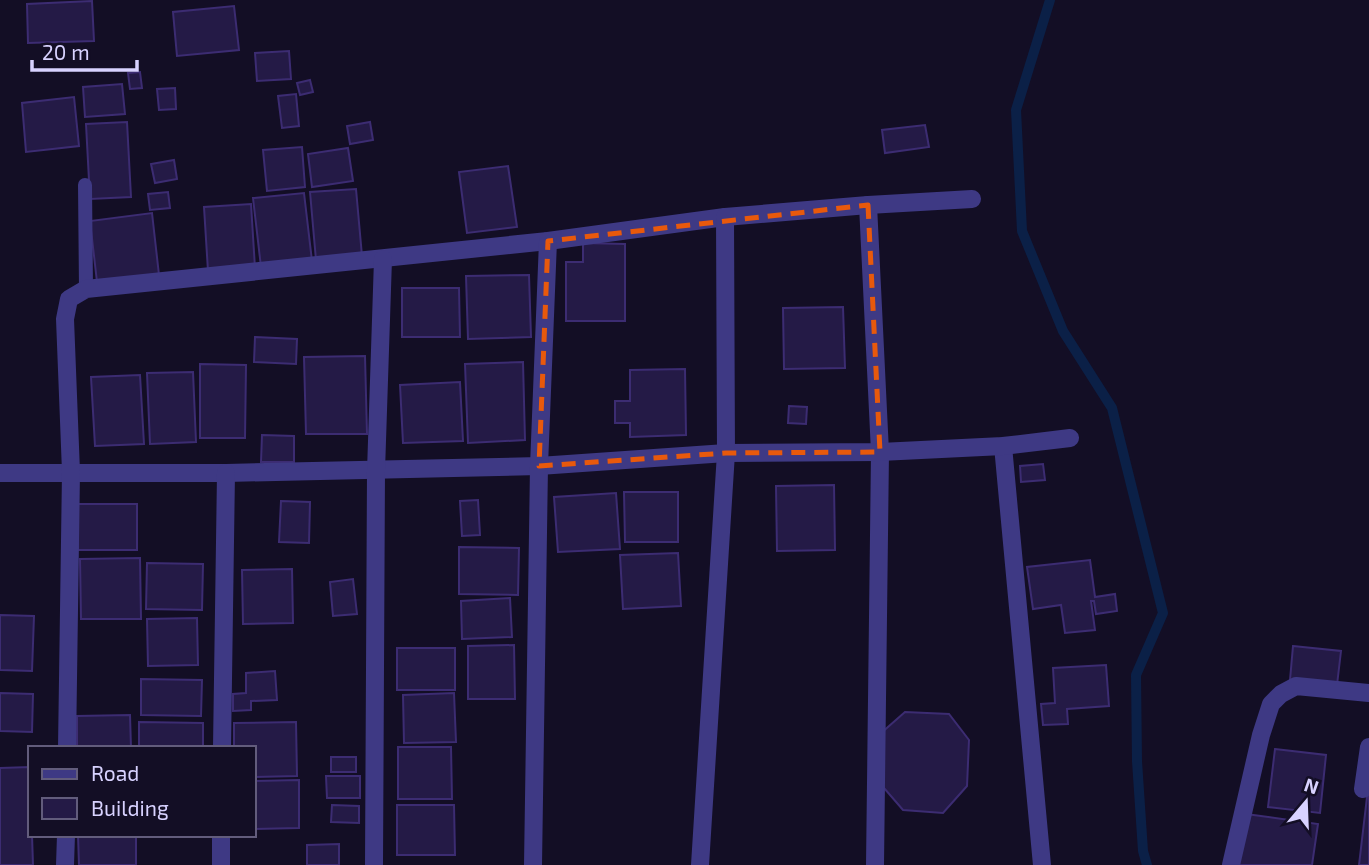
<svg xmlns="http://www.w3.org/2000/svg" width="1369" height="865" font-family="'Exo 2',sans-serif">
  <rect width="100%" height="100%" fill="#130e25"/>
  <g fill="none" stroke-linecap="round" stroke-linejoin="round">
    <path stroke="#0b2047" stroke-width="10" d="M1050,0L1016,110L1022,231L1063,331L1112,408L1163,613L1136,675L1137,761L1143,851L1147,865"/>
  </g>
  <g fill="#241a46" stroke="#3c2c72" stroke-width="2">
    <path d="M92,1L94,41L28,43L27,4Z"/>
    <path d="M234,6L239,50L177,56L173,12Z"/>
    <path d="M289,51L291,79L257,81L255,53Z"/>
    <path d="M140,72L142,88L130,89L128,73Z"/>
    <path d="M310,80L313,92L300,95L297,83Z"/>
    <path d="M122,84L125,114L85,117L83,87Z"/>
    <path d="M175,88L176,109L159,110L157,89Z"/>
    <path d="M296,94L299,126L282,128L278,96Z"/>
    <path d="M74,97L79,146L26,152L22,103Z"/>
    <path d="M127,122L131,197L90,199L86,124Z"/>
    <path d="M370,122L373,140L350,144L347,126Z"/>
    <path d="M925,125L929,147L885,153L882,130Z"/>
    <path d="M302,147L305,187L267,191L263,150Z"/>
    <path d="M348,148L353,181L312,187L308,154Z"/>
    <path d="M174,160L177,179L155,183L151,164Z"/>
    <path d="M508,166L517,227L467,233L459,172Z"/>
    <path d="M356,189L362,256L316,260L310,192Z"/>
    <path d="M168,192L170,208L150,210L148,194Z"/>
    <path d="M304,193L312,261L261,267L253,198Z"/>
    <path d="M251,204L255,268L208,271L204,207Z"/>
    <path d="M152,213L159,275L97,282L90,221Z"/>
    <path d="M583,243L625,244V321H566V262H583Z"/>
    <path d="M529,275L531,337L468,339L466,276Z"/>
    <path d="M402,288H459L460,337H402Z"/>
    <path d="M843,307L845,368L784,369L783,308Z"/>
    <path d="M255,337L297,339L296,364L254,362Z"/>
    <path d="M365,356L367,434H306L304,357Z"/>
    <path d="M523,362L525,440L468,443L465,364Z"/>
    <path d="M200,364L246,365L245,438H200Z"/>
    <path d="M685,369L686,435L630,437V423H615V401H630V370Z"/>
    <path d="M193,372L196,442L150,444L147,373Z"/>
    <path d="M140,375L144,444L95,446L91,377Z"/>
    <path d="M460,382L463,441L403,443L400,385Z"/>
    <path d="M789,406L807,407L806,424L788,423Z"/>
    <path d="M262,435L294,436V462H261Z"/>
    <path d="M1043,464L1045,480L1021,482L1020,466Z"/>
    <path d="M834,485L835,550L777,551L776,486Z"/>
    <path d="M624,492H678V542H625Z"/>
    <path d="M616,493L620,549L558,552L554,497Z"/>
    <path d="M478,500L480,535L462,536L460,501Z"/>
    <path d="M281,501L310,502L309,543L279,542Z"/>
    <path d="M77,504H137V550H78Z"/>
    <path d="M459,547L519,548L518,595L459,594Z"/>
    <path d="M678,553L681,606L623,609L620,555Z"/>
    <path d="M140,558L141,619H81L80,559Z"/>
    <path d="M1090,560L1095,597L1115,594L1117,611L1096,614L1094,601H1091L1095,630L1065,633L1061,605L1033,609L1027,567Z"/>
    <path d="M147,563L203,564L202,610L146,609Z"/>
    <path d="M292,569L293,623L243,624L242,570Z"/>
    <path d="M353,579L357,614L333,616L330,582Z"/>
    <path d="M510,598L512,637L462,639L461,601Z"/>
    <path d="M0,615L34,616L32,671L0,670Z"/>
    <path d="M197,618L198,665L148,666L147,619Z"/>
    <path d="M514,645L515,699H468V646Z"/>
    <path d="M1293,646L1341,651L1337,685L1290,680Z"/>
    <rect x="397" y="648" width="58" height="42"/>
    <path d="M1106,665L1109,706L1067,709L1068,724L1043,725L1041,704L1055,703L1053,668Z"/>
    <path d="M275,671L277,700L251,701V710L233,711V694L246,693V673Z"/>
    <path d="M141,679L202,680L201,716L141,715Z"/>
    <path d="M0,693L33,694L32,732L0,731Z"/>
    <path d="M454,693L456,742L404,743L403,695Z"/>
    <path d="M905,712L949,714L969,740L967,786L943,813L903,810L877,780L880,734Z"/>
    <path d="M130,715L131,748H77V716Z"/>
    <path d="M139,722L203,723V748H139Z"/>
    <path d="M296,722L297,776L254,777V748H234V723Z"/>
    <path d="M398,747H451L452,799H398Z"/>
    <path d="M1275,749L1326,755L1320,813L1268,807Z"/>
    <rect x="331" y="757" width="25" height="15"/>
    <path d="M30,767V835H32L33,865H0V768Z"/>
    <path d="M326,776H360V798H327Z"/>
    <path d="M299,780V828L254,829V781Z"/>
    <path d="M1369,780V865H1359Z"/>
    <path d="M332,805L359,806V823L331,822Z"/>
    <path d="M397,805H454L455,855H397Z"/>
    <path d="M1246,814L1318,824L1312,865H1238Z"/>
    <path d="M78,835H136V865H79Z"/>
    <path d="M339,844V865H307V845Z"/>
  </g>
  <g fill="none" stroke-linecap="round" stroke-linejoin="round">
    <path stroke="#3e3984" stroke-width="14" d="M85,185L86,289"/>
    <g stroke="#3e3984" stroke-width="18">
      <path d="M868,205L880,452L875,865"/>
      <path d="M1003,446L1042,865"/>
      <path d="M0,473H226L539,466L726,453L880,452L1003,446L1070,438"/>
      <path d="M67,748L71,472L65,319L69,299L86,289L548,241L725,217L868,205L972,199"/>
      <path d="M222,748L226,473"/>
      <path d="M1363,789L1369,747"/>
      <path d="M65,865L66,835"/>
      <path d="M221,865V835"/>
      <path d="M374,865L376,471L383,259"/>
      <path d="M533,865L539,466L548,241"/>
      <path d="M700,865L726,453L725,217"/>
      <path d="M1231,865L1261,735L1271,704L1281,694L1296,686L1369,693"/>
    </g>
  </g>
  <path fill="none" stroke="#e8590c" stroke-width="5" stroke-dasharray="14 9" stroke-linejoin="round" d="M868,205L880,452L726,453L539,466L548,241Z"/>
  <rect x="28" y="746" width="228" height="91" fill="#130e25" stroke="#625c7c" stroke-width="2"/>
  <rect x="42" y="769" width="35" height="10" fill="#3e3984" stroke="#625c7c" stroke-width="2"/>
  <text x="91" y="781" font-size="21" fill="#d8d2ff">Road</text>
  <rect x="42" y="798" width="35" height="21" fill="#241a46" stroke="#625c7c" stroke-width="2"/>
  <text x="91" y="816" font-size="21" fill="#d8d2ff">Building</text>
  <g transform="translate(1306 802) rotate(19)" stroke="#130e25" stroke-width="5" paint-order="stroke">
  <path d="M0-5L12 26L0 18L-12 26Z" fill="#d8d2ff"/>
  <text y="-10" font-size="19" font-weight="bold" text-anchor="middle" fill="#d8d2ff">N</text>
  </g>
  <path d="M32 60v10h105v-10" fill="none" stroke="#d8d2ff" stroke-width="3.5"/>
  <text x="42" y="60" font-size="21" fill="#d8d2ff" stroke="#130e25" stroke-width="5" paint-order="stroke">20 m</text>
</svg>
